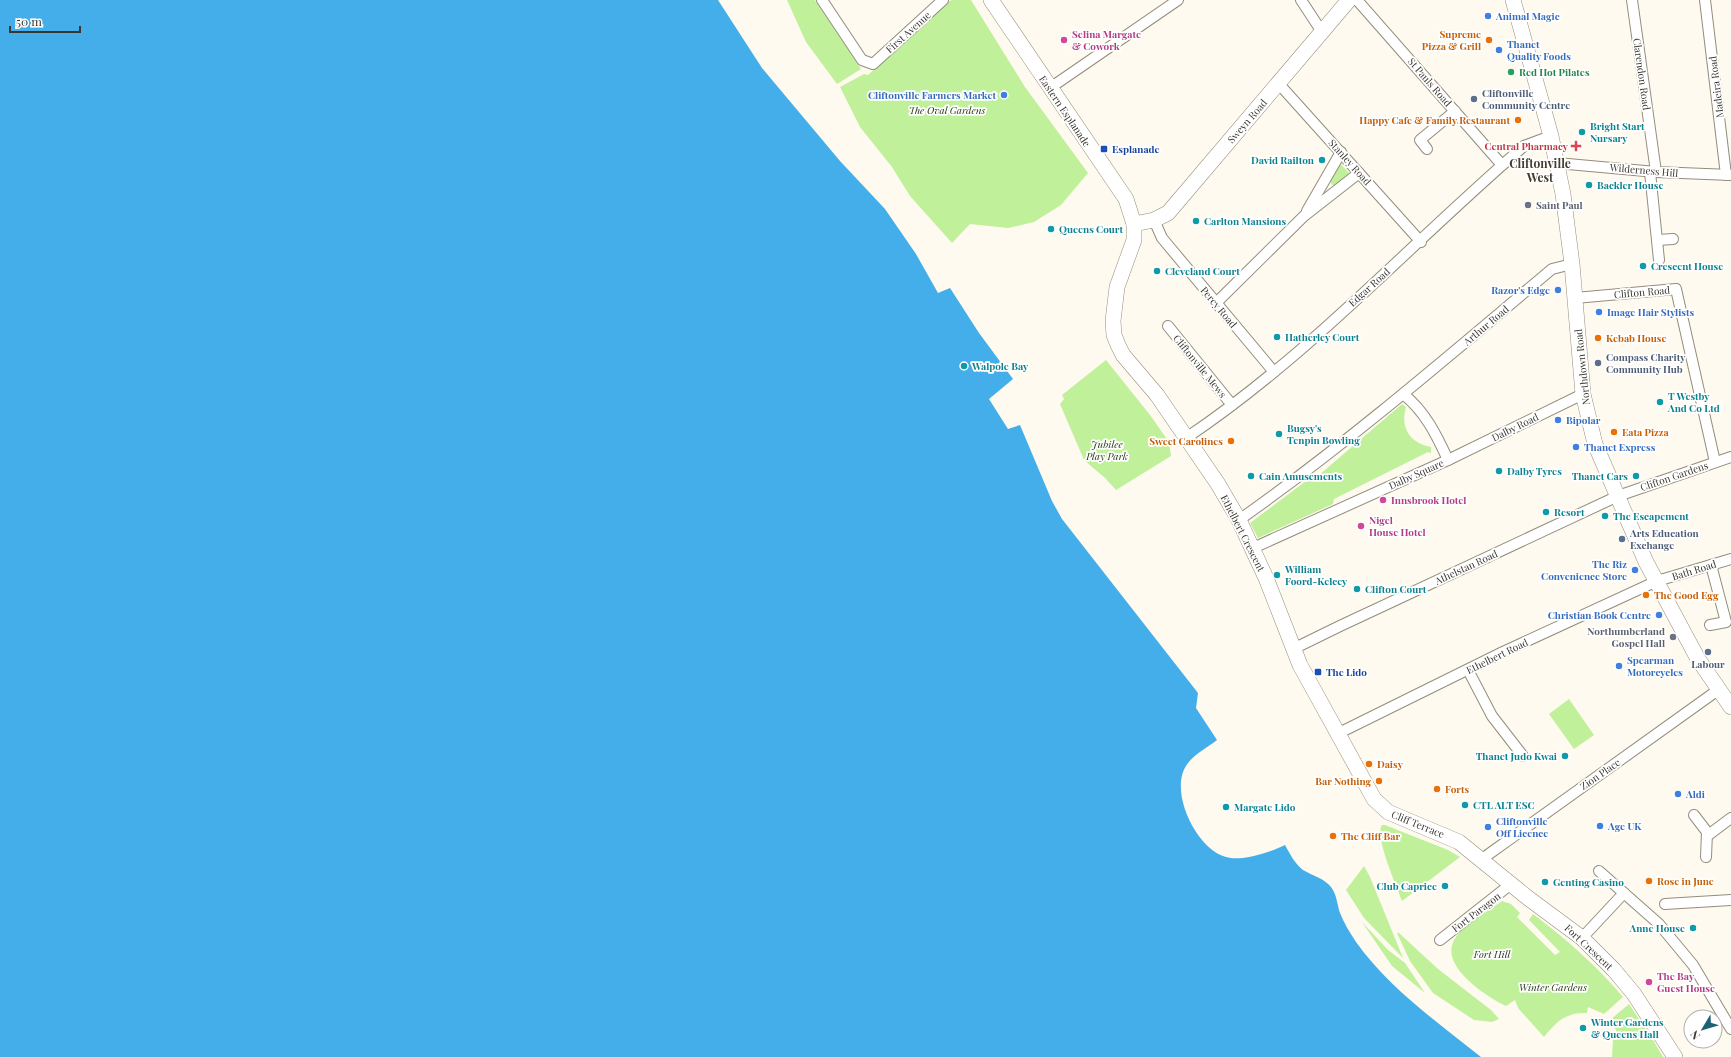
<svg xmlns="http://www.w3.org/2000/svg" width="1731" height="1057" font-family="'Playfair Display',serif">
  <rect width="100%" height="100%" fill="#fefaef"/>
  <g fill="#c1f09b">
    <path d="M787,0H815L861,69L837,84L806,42Z"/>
    <path d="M952,0H971L1025,87L1088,173L1061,205L1034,222L1008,228L970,224L952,243L910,196L892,167L860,127L840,87L864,74L868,75L947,2Z"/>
    <path d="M1340,163L1350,174L1336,185H1332L1330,181Z"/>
    <path d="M1106,360L1150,415L1169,442L1171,456L1116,490L1105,478L1084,460L1060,404L1064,399L1062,395Z"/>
    <path d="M1402,404L1406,407C1400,428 1410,443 1431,447V453L1428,452L1334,499L1333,504L1258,538L1250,523L1314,475H1319Z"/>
    <path d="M1569,699L1594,735L1574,749L1549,714Z"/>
    <path d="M1382,825H1385L1448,850L1460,857L1402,901C1397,887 1374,836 1382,825Z"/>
    <path d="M1364,866L1370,877L1403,958L1364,918L1346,890Z"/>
    <path d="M1502,901L1511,904L1520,913L1517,917L1555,955L1560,952L1529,920L1533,914C1566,939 1596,965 1623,997L1604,1014L1588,1007L1587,1013C1566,1012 1556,1022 1544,1037L1518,1008L1515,1000L1506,1006C1485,996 1436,964 1456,937C1461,928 1492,908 1502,901Z"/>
    <path d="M1362,922L1388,950L1405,963L1425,993L1392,966Z"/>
    <path d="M1397,933H1399L1438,969L1491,1010L1499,1019L1492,1022L1474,1020L1433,993L1410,961Z"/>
    <path d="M1629,1004L1653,1040L1663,1057H1612L1613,1039L1617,1037L1616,1030L1610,1020Z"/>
  </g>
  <path fill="#44aeea" d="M0,0H718L762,68L840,161L885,209L916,254L938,293L950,288L979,333L1013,379L989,399L1008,429L1020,425L1052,501L1062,519L1198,693L1196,708L1217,740C1208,747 1195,754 1188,763C1167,789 1196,849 1226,857C1241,862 1271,852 1285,845C1290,854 1295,864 1303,870C1313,876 1324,878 1331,887C1337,895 1337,904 1340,913C1344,923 1350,933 1356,942C1390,989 1436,1021 1481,1057H0Z"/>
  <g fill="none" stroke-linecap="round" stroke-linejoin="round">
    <g stroke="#948d7c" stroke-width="12">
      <g id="street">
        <path d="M822,0L862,60L873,64L943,0"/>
        <path d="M1301,0L1322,32"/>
        <path d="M1357,0L1502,165"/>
        <path d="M1632,0L1656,172"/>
        <path d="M1705,0L1726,175"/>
        <path d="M1279,84L1421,242"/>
        <path d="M1050,88L1178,0"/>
        <path d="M1427,149L1420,140L1455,111"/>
        <path d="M1557,163L1656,172L1731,175"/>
        <path d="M1650,172L1659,260"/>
        <path d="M1307,211L1341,152"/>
        <path d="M1154,220L1162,238L1274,372"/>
        <path d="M1658,240L1673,239"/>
        <path d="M1575,298L1676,289L1715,462"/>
        <path d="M1216,303L1304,216L1359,173"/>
        <path d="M1168,326L1232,405"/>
        <path d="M1403,394C1425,411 1437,436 1448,460"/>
        <path d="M1186,438C1310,355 1411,243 1524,146L1551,136"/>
        <path d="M1239,520C1348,443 1450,355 1552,269L1572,264"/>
        <path d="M1253,548L1448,460L1583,394"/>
        <path d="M1710,625L1726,622L1711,565"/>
        <path d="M1293,649L1340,626L1618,496L1731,457"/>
        <path d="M1468,670L1492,716L1523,756"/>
        <path d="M1339,733L1503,652L1657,581L1731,559"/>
        <path d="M1694,815L1707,832L1706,857"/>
        <path d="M1707,836L1731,818"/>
        <path d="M1482,859L1718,690"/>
        <path d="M1599,871L1659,924L1693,965L1731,1029"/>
        <path d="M1665,904L1731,900"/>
        <path d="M1582,938L1624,893"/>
        <path d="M1440,940L1511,884"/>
      </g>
    </g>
    <g stroke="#948d7c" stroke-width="16">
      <g id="secondary">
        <path d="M991,0L1126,199L1134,224V240L1117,287L1113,321L1114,335L1118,345L1123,355L1157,395L1218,484L1239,520L1266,578L1300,665L1374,799L1388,812L1459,842L1528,898L1582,938L1614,970L1634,994L1675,1057"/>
        <path d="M1513,0L1551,136L1563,194L1572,264L1583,394L1595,444L1646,562L1698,659L1731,707"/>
        <path d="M1134,224L1154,220L1168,213L1349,0"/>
      </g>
    </g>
    <use href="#street" stroke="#fff" stroke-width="10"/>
    <use href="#secondary" stroke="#fff" stroke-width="15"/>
  </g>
  <g fill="#3f7fe0" stroke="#fff" stroke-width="1.5">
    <circle cx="1488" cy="16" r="4"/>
    <circle cx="1499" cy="50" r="4"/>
    <circle cx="1004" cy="95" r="4"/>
    <circle cx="1558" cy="290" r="4"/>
    <circle cx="1599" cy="312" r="4"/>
    <circle cx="1558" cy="420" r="4"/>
    <circle cx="1576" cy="447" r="4"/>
    <circle cx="1635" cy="570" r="4"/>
    <circle cx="1659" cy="615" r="4"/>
    <circle cx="1619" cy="666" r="4"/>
    <circle cx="1678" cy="794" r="4"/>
    <circle cx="1600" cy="826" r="4"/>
    <circle cx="1488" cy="827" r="4"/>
  </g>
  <g fill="#d1479c" stroke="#fff" stroke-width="1.5">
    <circle cx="1064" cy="40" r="4"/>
    <circle cx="1383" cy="500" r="4"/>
    <circle cx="1361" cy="526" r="4"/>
    <circle cx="1649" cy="982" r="4"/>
  </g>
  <g fill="#e8710a" stroke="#fff" stroke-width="1.5">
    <circle cx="1489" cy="40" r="4"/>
    <circle cx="1518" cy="120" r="4"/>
    <circle cx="1598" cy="338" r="4"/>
    <circle cx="1614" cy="432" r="4"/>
    <circle cx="1231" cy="441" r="4"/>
    <circle cx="1646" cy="595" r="4"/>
    <circle cx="1369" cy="764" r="4"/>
    <circle cx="1379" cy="781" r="4"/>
    <circle cx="1437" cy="789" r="4"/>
    <circle cx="1333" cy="836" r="4"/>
    <circle cx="1649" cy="881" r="4"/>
  </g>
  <circle fill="#2e9e5b" stroke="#fff" stroke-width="1.5" cx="1511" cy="72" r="4"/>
  <g fill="#5c6f8a" stroke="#fff" stroke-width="1.5">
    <circle cx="1474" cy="99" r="4"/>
    <circle cx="1598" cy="363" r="4"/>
    <circle cx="1622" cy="539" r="4"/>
    <circle cx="1708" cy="652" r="4"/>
  </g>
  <g fill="#0f9aa8" stroke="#fff" stroke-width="1.5">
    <circle cx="1582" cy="132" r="4"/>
    <circle cx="1322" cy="160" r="4"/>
    <circle cx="1589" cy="185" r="4"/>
    <circle cx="1196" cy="221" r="4"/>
    <circle cx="1051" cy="229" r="4"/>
    <circle cx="1643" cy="266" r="4"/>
    <circle cx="1157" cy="271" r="4"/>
    <circle cx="1277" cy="337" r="4"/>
    <circle cx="964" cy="366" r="4"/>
    <circle cx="1660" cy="402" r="4"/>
    <circle cx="1279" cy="434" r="4"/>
    <circle cx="1499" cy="471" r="4"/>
    <circle cx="1251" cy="476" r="4"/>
    <circle cx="1636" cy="476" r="4"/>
    <circle cx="1546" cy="512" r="4"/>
    <circle cx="1605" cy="516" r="4"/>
    <circle cx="1277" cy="575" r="4"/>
    <circle cx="1357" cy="589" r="4"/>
    <circle cx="1565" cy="756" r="4"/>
    <circle cx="1465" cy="805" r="4"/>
    <circle cx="1226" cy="807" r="4"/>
    <circle cx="1545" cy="882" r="4"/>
    <circle cx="1445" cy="886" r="4"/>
    <circle cx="1693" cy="928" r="4"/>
    <circle cx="1583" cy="1028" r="4"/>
  </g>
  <path fill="#e0444e" stroke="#fff" stroke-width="1.5" d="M1574 140h4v4h4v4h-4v4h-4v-4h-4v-4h4z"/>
  <g fill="#1a4fb4" stroke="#fff" stroke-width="1.5">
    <rect x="1100" y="145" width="8" height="8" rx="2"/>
    <rect x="1314" y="668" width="8" height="8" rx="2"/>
  </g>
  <g fill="#6b7280" stroke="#fff" stroke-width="1.5">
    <circle cx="1528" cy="205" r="4"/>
    <circle cx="1673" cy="637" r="4"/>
  </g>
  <g text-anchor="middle" stroke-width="3.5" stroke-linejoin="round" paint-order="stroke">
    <g font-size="10" font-weight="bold" fill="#366cbe" stroke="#fff" text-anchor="start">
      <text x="1496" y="20">Animal Magic</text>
      <text x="1507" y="48">Thanet<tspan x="1507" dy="12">Quality Foods</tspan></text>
      <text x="996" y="99" text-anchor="end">Cliftonville Farmers Market</text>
      <text x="1550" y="294" text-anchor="end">Razor's Edge</text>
      <text x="1607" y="316">Image Hair Stylists</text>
      <text x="1566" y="424">Bipolar</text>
      <text x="1584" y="451">Thanet Express</text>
      <text x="1627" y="568" text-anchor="end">The Riz<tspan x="1627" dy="12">Convenience Store</tspan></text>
      <text x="1651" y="619" text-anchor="end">Christian Book Centre</text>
      <text x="1627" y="664">Spearman<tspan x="1627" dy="12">Motorcycles</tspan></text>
      <text x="1686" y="798">Aldi</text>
      <text x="1496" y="825">Cliftonville<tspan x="1496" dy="12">Off Licence</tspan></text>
      <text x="1608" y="830">Age UK</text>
    </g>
    <g font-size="10" fill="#39362f" stroke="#fff">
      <text transform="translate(908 32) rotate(-42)" y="4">First Avenue</text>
      <text transform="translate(1642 74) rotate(82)" y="4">Clarendon Road</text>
      <text transform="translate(1430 82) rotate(49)" y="4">St Pauls Road</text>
      <text transform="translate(1716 87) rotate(-97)" y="4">Madeira Road</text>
      <text transform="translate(1065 111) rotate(56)" y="4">Eastern Esplanade</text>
      <text transform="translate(1247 121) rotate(-49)" y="4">Sweyn Road</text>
      <text transform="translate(1350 162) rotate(48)" y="4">Stanley Road</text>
      <text transform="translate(1644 170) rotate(5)" y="4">Wilderness Hill</text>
      <text transform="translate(1369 287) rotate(-42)" y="4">Edgar Road</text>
      <text transform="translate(1642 292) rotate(-5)" y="4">Clifton Road</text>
      <text transform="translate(1219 307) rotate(50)" y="4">Percy Road</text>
      <text transform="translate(1486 325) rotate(-40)" y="4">Arthur Road</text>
      <text transform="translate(1200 366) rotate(51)" y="4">Cliftonville Mews</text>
      <text transform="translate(1582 367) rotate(-96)" y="4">Northdown Road</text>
      <text transform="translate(1515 427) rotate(-26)" y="4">Dalby Road</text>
      <text transform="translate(1416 474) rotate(-24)" y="4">Dalby Square</text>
      <text transform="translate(1674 476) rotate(-19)" y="4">Clifton Gardens</text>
      <text transform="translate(1243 533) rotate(63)" y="4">Ethelbert Crescent</text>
      <text transform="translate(1466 567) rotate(-25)" y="4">Athelstan Road</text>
      <text transform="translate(1694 570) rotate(-17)" y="4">Bath Road</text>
      <text transform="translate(1497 656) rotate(-26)" y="4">Ethelbert Road</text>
      <text transform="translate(1600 774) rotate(-35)" y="4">Zion Place</text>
      <text transform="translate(1418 824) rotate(22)" y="4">Cliff Terrace</text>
      <text transform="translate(1476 912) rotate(-37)" y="4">Fort Paragon</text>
      <text transform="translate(1589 947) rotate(43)" y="4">Fort Crescent</text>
    </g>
    <g font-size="10" font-weight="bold" fill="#b23c85" stroke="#fff" text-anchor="start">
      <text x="1072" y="38">Selina Margate<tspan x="1072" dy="12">&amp; Cowork</tspan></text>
      <text x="1391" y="504">Innsbrook Hotel</text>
      <text x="1369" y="524">Nigel<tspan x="1369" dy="12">House Hotel</tspan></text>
      <text x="1657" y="980">The Bay<tspan x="1657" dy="12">Guest House</tspan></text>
    </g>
    <g font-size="10" font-weight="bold" fill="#c56008" stroke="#fff" text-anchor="start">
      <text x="1481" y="38" text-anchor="end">Supreme<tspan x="1481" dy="12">Pizza &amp; Grill</tspan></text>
      <text x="1510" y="124" text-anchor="end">Happy Cafe &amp; Family Restaurant</text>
      <text x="1606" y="342">Kebab House</text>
      <text x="1622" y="436">Eata Pizza</text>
      <text x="1223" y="445" text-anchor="end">Sweet Carolines</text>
      <text x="1654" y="599">The Good Egg</text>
      <text x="1377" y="768">Daisy</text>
      <text x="1371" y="785" text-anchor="end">Bar Nothing</text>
      <text x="1445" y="793">Forts</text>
      <text x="1341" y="840">The Cliff Bar</text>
      <text x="1657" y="885">Rose in June</text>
    </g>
    <g font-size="10" font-weight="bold" fill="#27864d" stroke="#fff" text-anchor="start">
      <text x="1519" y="76">Red Hot Pilates</text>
    </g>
    <g font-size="10" font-weight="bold" fill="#4e5e75" stroke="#fff" text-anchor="start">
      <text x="1482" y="97">Cliftonville<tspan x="1482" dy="12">Community Centre</tspan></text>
      <text x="1606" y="361">Compass Charity<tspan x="1606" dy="12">Community Hub</tspan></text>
      <text x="1630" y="537">Arts Education<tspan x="1630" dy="12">Exchange</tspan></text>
      <text x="1708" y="668" text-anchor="middle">Labour</text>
    </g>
    <g font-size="10" font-style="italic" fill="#283b17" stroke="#fff">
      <text x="947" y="114">The Oval Gardens</text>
      <text x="1107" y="448">Jubilee<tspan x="1107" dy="12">Play Park</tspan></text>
      <text x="1492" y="958">Fort Hill</text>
      <text x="1553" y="991">Winter Gardens</text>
    </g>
    <g font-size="10" font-weight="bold" fill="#0d838f" stroke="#fff" text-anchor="start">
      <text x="1590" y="130">Bright Start<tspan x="1590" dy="12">Nursary</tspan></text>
      <text x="1314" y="164" text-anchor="end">David Railton</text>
      <text x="1597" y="189">Backler House</text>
      <text x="1204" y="225">Carlton Mansions</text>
      <text x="1059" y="233">Queens Court</text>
      <text x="1651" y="270">Crescent House</text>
      <text x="1165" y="275">Cleveland Court</text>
      <text x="1285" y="341">Hatherley Court</text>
      <text x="972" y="370">Walpole Bay</text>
      <text x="1668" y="400">T Westby<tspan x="1668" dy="12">And Co Ltd</tspan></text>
      <text x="1287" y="432">Bugsy's<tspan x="1287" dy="12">Tenpin Bowling</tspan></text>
      <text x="1507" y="475">Dalby Tyres</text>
      <text x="1259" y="480">Cain Amusements</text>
      <text x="1628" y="480" text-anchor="end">Thanet Cars</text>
      <text x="1554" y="516">Resort</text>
      <text x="1613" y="520">The Escapement</text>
      <text x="1285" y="573">William<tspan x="1285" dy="12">Foord-Kelcey</tspan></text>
      <text x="1365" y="593">Clifton Court</text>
      <text x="1557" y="760" text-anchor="end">Thanet Judo Kwai</text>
      <text x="1473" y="809">CTL ALT ESC</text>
      <text x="1234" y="811">Margate Lido</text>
      <text x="1553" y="886">Genting Casino</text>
      <text x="1437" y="890" text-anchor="end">Club Caprice</text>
      <text x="1685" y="932" text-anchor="end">Anne House</text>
      <text x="1591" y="1026">Winter Gardens<tspan x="1591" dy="12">&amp; Queens Hall</tspan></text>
    </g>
    <g font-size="10" font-weight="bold" fill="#be3a42" stroke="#fff" text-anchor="end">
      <text x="1568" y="150">Central Pharmacy</text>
    </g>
    <g font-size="10" font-weight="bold" fill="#164399" stroke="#fff" text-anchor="start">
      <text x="1112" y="153">Esplanade</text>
      <text x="1326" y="676">The Lido</text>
    </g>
    <g font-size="10" font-weight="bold" fill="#5b616d" stroke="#fff" text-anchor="start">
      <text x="1536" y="209">Saint Paul</text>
      <text x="1665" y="635" text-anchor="end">Northumberland<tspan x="1665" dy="12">Gospel Hall</tspan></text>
    </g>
    <g font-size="12" font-weight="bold" fill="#453f30" stroke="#fff">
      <text x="1540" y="168">Cliftonville<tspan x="1540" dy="14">West</tspan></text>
    </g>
  </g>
  <g transform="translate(1703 1029) rotate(232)"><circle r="19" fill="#ffffff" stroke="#b0afac"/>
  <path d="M0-3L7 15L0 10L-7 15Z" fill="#1e6074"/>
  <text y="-6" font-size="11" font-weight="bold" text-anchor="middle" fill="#39362f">N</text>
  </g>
  <path d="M10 26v6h70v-6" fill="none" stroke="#39362f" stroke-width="2"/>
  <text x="16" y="26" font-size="12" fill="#39362f" stroke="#ffffff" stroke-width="3" paint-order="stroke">50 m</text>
</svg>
